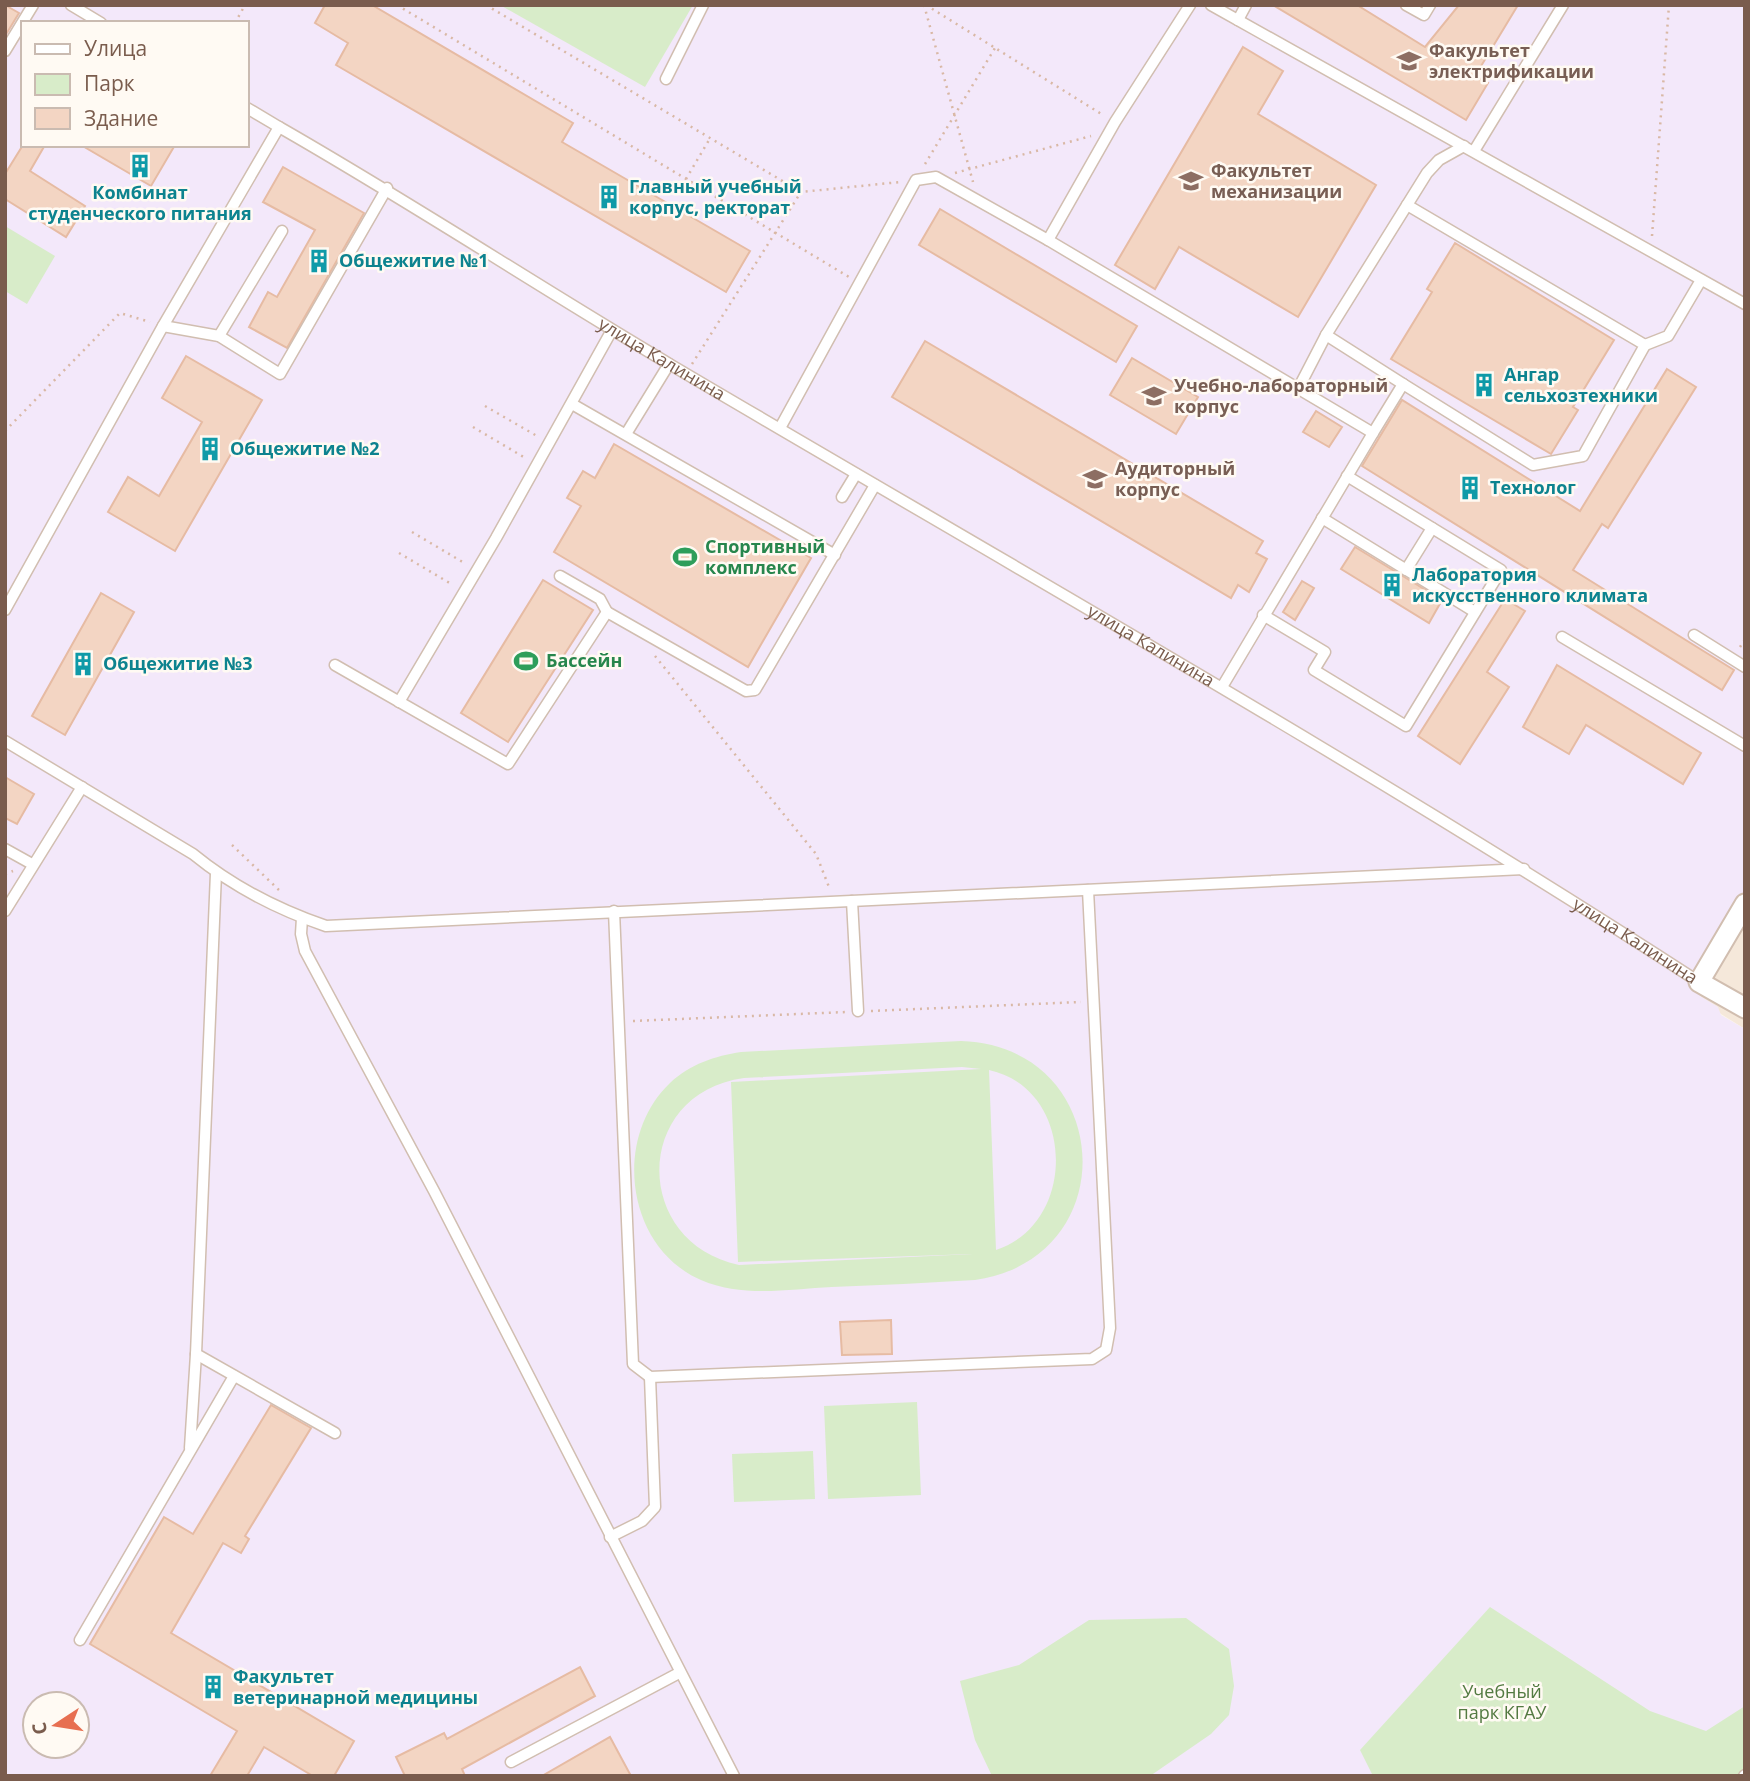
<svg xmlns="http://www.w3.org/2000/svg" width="1750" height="1781" font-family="'Open Sans',sans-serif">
  <rect width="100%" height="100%" fill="#fdf6ec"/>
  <path fill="#f5e8da" d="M1745,921V1029L1721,1014L1700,996Z"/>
  <path fill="#f3e8fa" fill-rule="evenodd" d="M5,5H1745V921L1700,996L1718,1007L1721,1015L1745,1029V1776H5ZM23,23H247V145H23ZM35,1704H77V1746H35Z"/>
  <g fill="#d8ecc9" fill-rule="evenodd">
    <path d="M500,5H693L645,87Z"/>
    <path d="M5,226L55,256L27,304L5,291Z"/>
    <path d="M961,1041C1114,1046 1127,1258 975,1280C927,1283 880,1285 832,1287C789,1289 742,1298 701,1280C626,1248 612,1138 670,1083C690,1064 715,1056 741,1052ZM962,1067L981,1069L731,1082L738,1262L973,1254L739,1265C631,1242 633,1093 744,1078ZM989,1070C1076,1089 1078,1223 996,1250Z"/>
    <path d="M917,1402L921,1495L828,1499L824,1406Z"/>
    <path d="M813,1451L815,1499L734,1502L732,1454Z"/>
    <path d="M1490,1607L1650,1711L1706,1731L1745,1706V1776H1373L1360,1750Z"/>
    <path d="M1186,1618L1229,1649L1234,1686L1229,1715L1211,1734L1150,1776H992L975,1740L960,1681L1019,1665L1089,1620Z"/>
  </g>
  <g fill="#f3d5c3" stroke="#e6bba3" stroke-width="2">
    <path d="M5,5L19,13L5,36Z"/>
    <path d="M325,5H372L573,123L562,142L750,251L726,292L336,65L348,43L315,23Z"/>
    <path d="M1273,5H1357L1425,47L1459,5H1518L1475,76L1488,83L1466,120Z"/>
    <path d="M1243,47L1283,71L1258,114L1376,185L1298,317L1179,247L1155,289L1115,265Z"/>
    <path d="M23,145H45L30,171L85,206L66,237L5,199V174Z"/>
    <path d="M81,145H175L151,186Z"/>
    <path d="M283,167L364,213L287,348L249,327L268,292L277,297L315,230L263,202Z"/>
    <path d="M940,209L1137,326L1116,362L919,245Z"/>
    <path d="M1455,243L1614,340L1573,407L1578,410L1551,454L1391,359L1432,292L1427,289Z"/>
    <path d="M925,341L1263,541L1256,553L1267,559L1249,592L1238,585L1231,598L892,397Z"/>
    <path d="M186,356L262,400L175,551L108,512L128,477L159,496L202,422L162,398Z"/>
    <path d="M1132,358L1198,397L1176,434L1110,395Z"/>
    <path d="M1667,369L1696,387L1608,528L1602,524L1573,570L1734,670L1722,690L1362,466L1402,400L1580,511Z"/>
    <path d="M1316,411L1342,427L1329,447L1303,432Z"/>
    <path d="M614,444L811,558L748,667L554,552L581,506L567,498L583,471L595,478Z"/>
    <path d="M1355,547L1442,600L1429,623L1341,569Z"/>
    <path d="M543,580L593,610L508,742L461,713Z"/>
    <path d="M1302,581L1314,588L1295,620L1283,612Z"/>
    <path d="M101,593L134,612L65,735L32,716Z"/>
    <path d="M1505,599L1525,611L1487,672L1509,687L1460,764L1418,736Z"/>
    <path d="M1557,665L1701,753L1683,784L1586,725L1569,754L1523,727Z"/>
    <path d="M5,777L34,794L17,824L5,818Z"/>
    <path d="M891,1320L892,1354L842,1355L840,1322Z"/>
    <path d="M271,1405L311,1428L245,1536L249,1539L241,1553L223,1543L171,1633L354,1741L334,1776H313L264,1747L247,1776H210L237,1731L90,1644L164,1517L193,1534Z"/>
    <path d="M580,1667L595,1696L462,1769L465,1776H405L396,1757L444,1733L447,1739Z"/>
    <path d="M610,1737L631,1776H542Z"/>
  </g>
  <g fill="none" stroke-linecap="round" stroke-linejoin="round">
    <g stroke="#d1beb0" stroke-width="13">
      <g id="lane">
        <path d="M71,5L101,23"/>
        <path d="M1211,5L1745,304"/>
        <path d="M1406,5L1424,15L1430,5"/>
        <path d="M1238,20L1246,5"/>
        <path d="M5,51L33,5"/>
        <path d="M666,79L703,5"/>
        <path d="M247,108L279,127"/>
        <path d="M1474,151L1563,5"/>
        <path d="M1048,240L1115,122L1190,5"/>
        <path d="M163,326L219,336L280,374L387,188"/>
        <path d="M1326,335L1403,384"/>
        <path d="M219,336L282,231"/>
        <path d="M1645,345L1668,336L1701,280"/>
        <path d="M1298,389L1326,335L1427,173L1439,160L1464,146"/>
        <path d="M572,404L835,555"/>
        <path d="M780,428L916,180L936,177L1048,240L1373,433L1222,687"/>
        <path d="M1373,433L1403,384L1533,465L1583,456L1645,345L1407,205"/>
        <path d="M626,434L669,364"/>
        <path d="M842,497L856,474"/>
        <path d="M1322,518L1475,612"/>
        <path d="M1406,570L1432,528"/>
        <path d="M560,576L600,599L607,612"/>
        <path id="s1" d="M5,610L163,326L279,127C412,203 539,287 671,365C1015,568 1363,764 1699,982"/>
        <path d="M1263,615L1325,652L1314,670L1406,726L1501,570L1347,476"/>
        <path d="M1694,635L1745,667"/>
        <path d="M1562,637L1745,746"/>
        <path d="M335,665L508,764L607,612L746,691L755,690L875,485"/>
        <path d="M399,702L496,538L612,330"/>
        <path d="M5,741L193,854C231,885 279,910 326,926L1524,869"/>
        <path d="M5,849L32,864"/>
        <path d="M216,873L196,1354L335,1433"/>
        <path d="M852,901L858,1011"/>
        <path d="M5,911L82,787"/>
        <path d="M614,911L633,1364L650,1377L1092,1359L1106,1350L1110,1328L1088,890"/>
        <path d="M302,918L301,934L305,951L434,1191L734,1776"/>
        <path d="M190,1448L196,1354"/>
        <path d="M610,1537L642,1521L655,1507L650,1377"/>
        <path d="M80,1640L234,1376"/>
        <path d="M511,1762L679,1673"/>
        <path d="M1744,1776L1745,1775"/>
      </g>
    </g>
    <g stroke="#d1beb0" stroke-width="23">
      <path id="street" d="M1745,904L1699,982L1745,1008"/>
    </g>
    <g stroke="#d9b8a5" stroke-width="2.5" stroke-dasharray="2 5" stroke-linecap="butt">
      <path d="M397,5L849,277"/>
      <path d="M486,5L801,192L900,182"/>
      <path d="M924,5L973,182"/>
      <path d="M926,5L1103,115"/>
      <path d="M235,23L245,5"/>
      <path d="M925,164L995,48"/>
      <path d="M955,173L1091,136"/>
      <path d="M686,179L709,140"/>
      <path d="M1652,236L1669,5"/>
      <path d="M692,364L801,192"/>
      <path d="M485,406L537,436"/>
      <path d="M473,427L527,459"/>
      <path d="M5,431L120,313L150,322"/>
      <path d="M412,532L466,564"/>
      <path d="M399,553L453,585"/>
      <path d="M1740,647L1745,639"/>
      <path d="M655,656L816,854L829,887"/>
      <path d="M232,845L280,891"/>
      <path d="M5,874L13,871"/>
      <path d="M871,1011L1081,1002"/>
      <path d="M633,1021L846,1012"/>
    </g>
    <use href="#lane" stroke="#fff" stroke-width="10"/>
    <use href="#street" stroke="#fff" stroke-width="19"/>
  </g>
  <defs>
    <g id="university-bare" transform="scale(1.89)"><path d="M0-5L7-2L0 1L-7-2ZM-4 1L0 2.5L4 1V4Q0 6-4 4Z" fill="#8d6e63" stroke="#fffaf3" stroke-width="2.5" paint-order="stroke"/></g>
    <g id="building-bare" transform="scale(1.89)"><path d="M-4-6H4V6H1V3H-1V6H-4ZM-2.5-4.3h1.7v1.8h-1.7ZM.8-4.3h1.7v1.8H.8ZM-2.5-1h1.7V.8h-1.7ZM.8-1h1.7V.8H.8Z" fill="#0f9aa8" stroke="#fffaf3" stroke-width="2.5" paint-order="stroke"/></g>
    <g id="stadium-bare" transform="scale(1.89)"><path d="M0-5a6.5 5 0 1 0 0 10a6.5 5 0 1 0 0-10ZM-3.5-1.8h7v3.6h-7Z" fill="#2e9e5b" stroke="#fffaf3" stroke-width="2.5" paint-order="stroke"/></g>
  </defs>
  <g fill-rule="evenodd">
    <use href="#university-bare" x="1409" y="61"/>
    <use href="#building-bare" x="140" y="166"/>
    <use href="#university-bare" x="1191" y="181"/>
    <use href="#building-bare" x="609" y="197"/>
    <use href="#building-bare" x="319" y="261"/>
    <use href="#building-bare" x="1484" y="385"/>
    <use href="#university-bare" x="1154" y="396"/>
    <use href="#building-bare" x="210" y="449"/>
    <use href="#university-bare" x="1095" y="479"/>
    <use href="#building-bare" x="1470" y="488"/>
    <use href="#stadium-bare" x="685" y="557"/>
    <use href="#building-bare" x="1392" y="585"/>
    <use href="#stadium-bare" x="526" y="661"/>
    <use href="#building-bare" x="83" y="664"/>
    <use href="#building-bare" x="213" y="1687"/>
  </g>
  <g text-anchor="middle" stroke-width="5" stroke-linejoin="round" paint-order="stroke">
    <g font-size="18" font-weight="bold" fill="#785e54" stroke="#fffaf3" text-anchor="start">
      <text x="1429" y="57">Факультет<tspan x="1429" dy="21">электрификации</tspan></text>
      <text x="1211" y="177">Факультет<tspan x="1211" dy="21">механизации</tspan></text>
      <text x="1174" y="392">Учебно-лабораторный<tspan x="1174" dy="21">корпус</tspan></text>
      <text x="1115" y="475">Аудиторный<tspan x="1115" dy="21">корпус</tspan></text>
    </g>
    <g font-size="18" font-weight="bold" fill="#0d838f" stroke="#fffaf3" text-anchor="start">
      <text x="629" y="193">Главный учебный<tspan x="629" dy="21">корпус, ректорат</tspan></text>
      <text x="140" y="199" text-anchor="middle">Комбинат<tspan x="140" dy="21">студенческого питания</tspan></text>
      <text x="339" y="267">Общежитие №1</text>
      <text x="1504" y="381">Ангар<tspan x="1504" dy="21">сельхозтехники</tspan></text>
      <text x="230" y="455">Общежитие №2</text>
      <text x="1490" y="494">Технолог</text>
      <text x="1412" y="581">Лаборатория<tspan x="1412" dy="21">искусственного климата</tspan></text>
      <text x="103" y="670">Общежитие №3</text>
      <text x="233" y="1683">Факультет<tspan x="233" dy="21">ветеринарной медицины</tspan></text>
    </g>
    <g font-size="18" fill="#7a5c4d" stroke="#fffaf3">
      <text dy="6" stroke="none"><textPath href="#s1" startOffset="1003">улица Калинина</textPath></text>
      <text dy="6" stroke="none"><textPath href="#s1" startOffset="1570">улица Калинина</textPath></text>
      <text dy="6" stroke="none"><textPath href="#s1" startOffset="2137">улица Калинина</textPath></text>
    </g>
    <g font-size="18" font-weight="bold" fill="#27864d" stroke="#fffaf3" text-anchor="start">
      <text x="705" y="553">Спортивный<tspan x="705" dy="21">комплекс</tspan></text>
      <text x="546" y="667">Бассейн</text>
    </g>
    <g font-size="18" fill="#537a41" stroke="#fffaf3">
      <text x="1502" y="1698">Учебный<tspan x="1502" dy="21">парк КГАУ</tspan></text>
    </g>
  </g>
  <rect width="1750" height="1781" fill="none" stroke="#7a5c4d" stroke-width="14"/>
  <rect x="21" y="21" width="228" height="126" fill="#fffaf3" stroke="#cabbb1" stroke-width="2"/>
  <rect x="35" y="44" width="35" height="10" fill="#ffffff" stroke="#cabbb1" stroke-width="2"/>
  <text x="84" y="56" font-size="21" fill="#7a5c4d">Улица</text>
  <rect x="35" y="74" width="35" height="21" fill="#d8ecc9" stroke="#cabbb1" stroke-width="2"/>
  <text x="84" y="91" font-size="21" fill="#7a5c4d">Парк</text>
  <rect x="35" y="108" width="35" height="21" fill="#f3d5c3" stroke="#cabbb1" stroke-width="2"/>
  <text x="84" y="126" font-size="21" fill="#7a5c4d">Здание</text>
  <g transform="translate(56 1725) rotate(258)"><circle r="33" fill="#fffaf3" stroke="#cabbb1" stroke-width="2"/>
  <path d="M0-5L12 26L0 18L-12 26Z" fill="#e76f51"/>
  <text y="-10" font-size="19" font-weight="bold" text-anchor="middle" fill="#7a5c4d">С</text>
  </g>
</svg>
